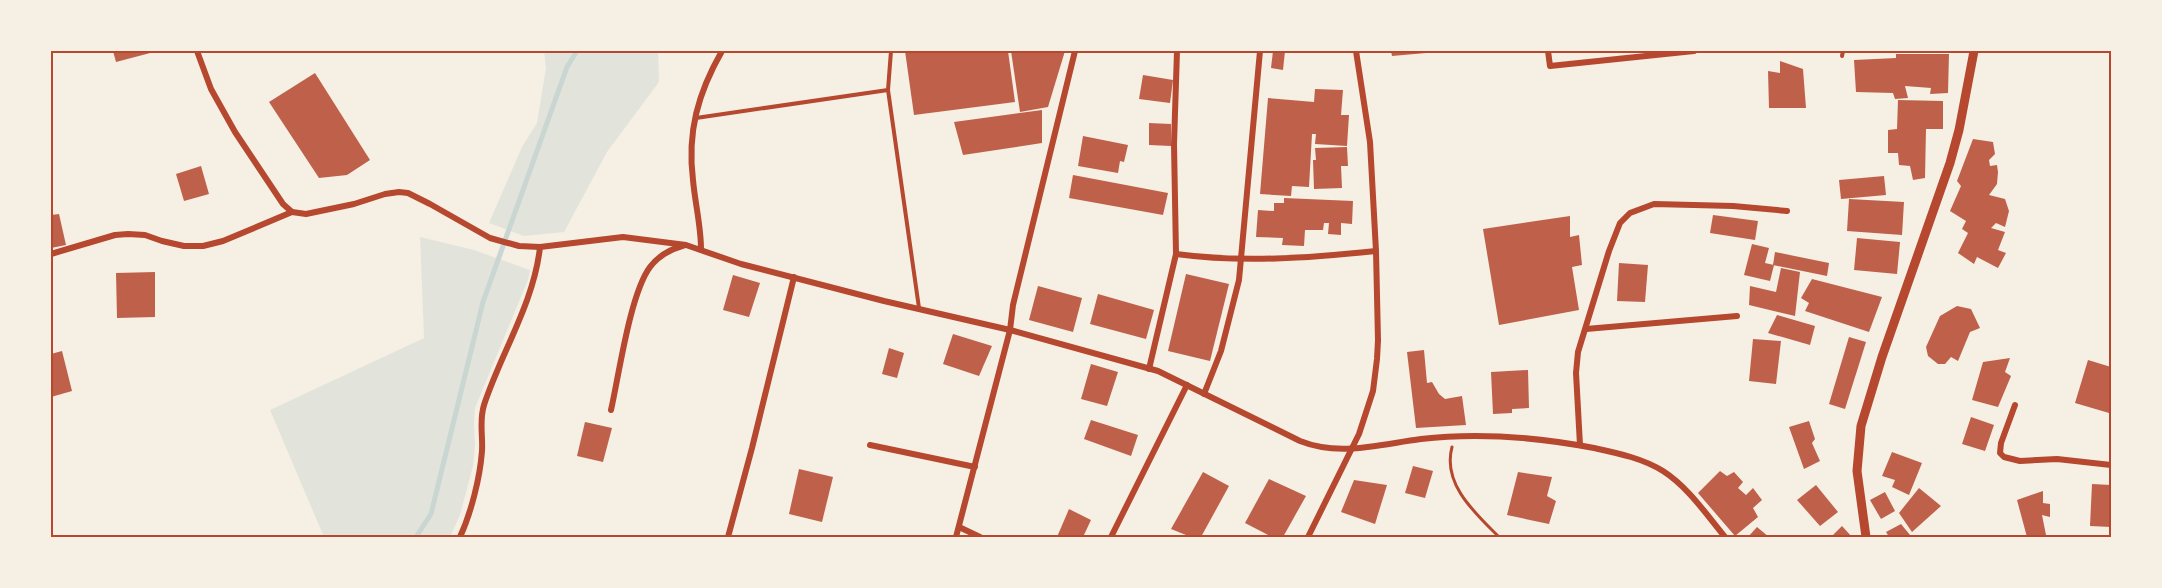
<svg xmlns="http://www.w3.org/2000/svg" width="2162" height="588" font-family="'Roboto Condensed',sans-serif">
  <rect width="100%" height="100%" fill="#f6efe4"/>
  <g fill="#e2e4dc">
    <path d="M544,51H658L659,82L607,152L564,232L524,236L489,223L522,147L537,123L546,68Z"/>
    <path d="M420,237L474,250L530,270L528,280L475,408L474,424L475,446L473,466L460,515L450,537H324L270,410L424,338Z"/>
  </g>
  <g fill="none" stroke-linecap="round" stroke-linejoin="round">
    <path stroke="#c9d6d2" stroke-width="5" d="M416,537L431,514L483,302L567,67L577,51"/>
  </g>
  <g fill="#bf614a">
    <path d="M113,51H154V52L116,62Z"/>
    <path d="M905,51H1008L1015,102L914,115Z"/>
    <path d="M1011,51H1065L1048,107L1020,112Z"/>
    <path d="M1273,51H1285L1283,70L1271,68Z"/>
    <path d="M1391,51H1426V53L1392,56Z"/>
    <path d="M1896,54H1949L1948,93L1930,94L1931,88L1905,86L1908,98L1895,99L1893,93L1856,92L1854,60L1896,58Z"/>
    <path d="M1780,61L1803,69L1806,108H1769L1768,71L1780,73Z"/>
    <path d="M315,73L370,160L347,175L319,178L269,102Z"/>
    <path d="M1143,75L1173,80L1170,103L1139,99Z"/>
    <path d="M1315,89L1343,90L1341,115H1349L1347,146L1315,144L1316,134H1312L1309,187L1292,186L1291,196L1260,194L1268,98L1314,102Z"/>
    <path d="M1898,100L1943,101V129H1926L1925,178L1913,180L1910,166L1899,165L1898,153H1888V130L1897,129Z"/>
    <path d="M1042,110V143L963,155L954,122Z"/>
    <path d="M1149,123L1171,124V146L1149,145Z"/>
    <path d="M1083,136L1128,145L1124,162L1120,161L1118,173L1078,166Z"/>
    <path d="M1973,139L1993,142L1995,154L1989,160L1990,166L1997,165L1998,172L1997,184L1989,195L2005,199L2009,211L2005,227L1996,223L1991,228L2005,232L1998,250L2006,253L1998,268L1977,257L1974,264L1958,253L1968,233L1962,229L1966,221L1950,211L1961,186L1957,181Z"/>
    <path d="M1347,147L1348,166H1341L1342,188L1314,189L1313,160H1316L1315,148Z"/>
    <path d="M201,166L209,194L184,201L176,174Z"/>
    <path d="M1073,175L1168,193L1163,215L1069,198Z"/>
    <path d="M1884,176L1886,195L1841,199L1839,180Z"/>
    <path d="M1284,198L1353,201L1352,224L1341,223V235L1328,234L1329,223H1324L1323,230H1305L1304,246L1282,245L1283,238L1256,237L1258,210L1274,211V203H1284Z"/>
    <path d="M1849,199L1904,202L1902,235L1847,231Z"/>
    <path d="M59,214L66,245L51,248V215Z"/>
    <path d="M1713,215L1758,221L1755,240L1710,233Z"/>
    <path d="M1570,216V237L1579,235L1582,265L1572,267L1579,310L1499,325L1483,229Z"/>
    <path d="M1857,238L1900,242L1897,274L1854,270Z"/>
    <path d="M1752,244L1769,248L1765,263L1774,265L1770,281L1744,275Z"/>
    <path d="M1775,252L1829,263L1827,276L1773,265Z"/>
    <path d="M1619,263L1648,265L1645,302L1617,301Z"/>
    <path d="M1781,268L1800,272L1795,316L1749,305L1750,286L1776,292Z"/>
    <path d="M155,272V317L117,318L116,273Z"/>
    <path d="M1186,274L1229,284L1210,361L1168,351Z"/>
    <path d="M733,275L760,283L749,317L723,310Z"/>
    <path d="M1812,279L1882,297L1869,332L1805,311L1809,303L1801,298Z"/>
    <path d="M1038,286L1082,298L1073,332L1029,320Z"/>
    <path d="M1098,294L1154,310L1146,339L1090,324Z"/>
    <path d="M1957,306L1971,309L1980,328L1970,332L1958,361L1951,357L1945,364H1938L1928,356L1926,347L1940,316Z"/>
    <path d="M1777,315L1815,326L1810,345L1768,333Z"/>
    <path d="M953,334L992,346L979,376L943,364Z"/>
    <path d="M1849,337L1866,342L1845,409L1829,404Z"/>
    <path d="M1753,339L1781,341L1776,384L1749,381Z"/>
    <path d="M889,348L904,353L897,378L882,374Z"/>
    <path d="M1424,350L1427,383L1432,382L1439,394L1445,399L1462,396L1466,425L1416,428L1407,352Z"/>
    <path d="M62,351L72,391L51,397V354Z"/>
    <path d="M2010,358L2005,372L2011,376L1998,407L1972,400L1983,362Z"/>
    <path d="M2088,360L2111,367V405L2109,413L2075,403Z"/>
    <path d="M1091,364L1118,372L1107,406L1081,399Z"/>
    <path d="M1528,370L1529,408L1512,409V413L1493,414L1491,372Z"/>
    <path d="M1971,417L1994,425L1985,451L1962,444Z"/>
    <path d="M1091,420L1138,435L1131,456L1084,439Z"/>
    <path d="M1809,421L1815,439L1812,443L1820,461L1804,469L1789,427Z"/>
    <path d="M585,422L612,428L603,462L577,456Z"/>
    <path d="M1892,452L1922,463L1909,495L1892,487L1895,480L1882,476Z"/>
    <path d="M1413,466L1433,471L1425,498L1405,493Z"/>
    <path d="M799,469L833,477L822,522L789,514Z"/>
    <path d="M1720,471L1727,476L1734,472L1743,482L1738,488L1746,495L1753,488L1762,500L1753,508L1758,517L1735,536L1698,493Z"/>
    <path d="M1203,472L1229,486L1201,537H1191L1171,529Z"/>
    <path d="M1518,472L1552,477L1547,496L1556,501L1549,524L1507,515Z"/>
    <path d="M1269,479L1306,496L1283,537H1272L1245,523Z"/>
    <path d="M1354,480L1387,485L1375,524L1341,512Z"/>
    <path d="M2092,484L2111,485V527L2090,526Z"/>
    <path d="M1816,485L1838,512L1820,526L1797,500Z"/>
    <path d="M1919,488L1941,506L1912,532L1899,513Z"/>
    <path d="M2043,491V503L2050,504V517L2042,515L2046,535L2027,537L2017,500Z"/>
    <path d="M1885,492L1895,511L1881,519L1870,500Z"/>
    <path d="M1069,509L1091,520L1083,537H1057Z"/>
    <path d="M1901,524L1910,535L1907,537H1889L1886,532Z"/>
    <path d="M1842,526L1852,537H1831Z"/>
    <path d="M1757,527L1769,537H1748Z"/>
  </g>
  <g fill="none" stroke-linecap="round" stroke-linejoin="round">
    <path stroke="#b5482f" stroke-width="3" d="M1452,447C1442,484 1475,513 1499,537"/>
    <g stroke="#b5482f" stroke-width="4">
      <path d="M891,51L888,90L919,308"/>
      <path d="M1842,56L1843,51"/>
      <path d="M696,118L888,90"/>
    </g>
    <g stroke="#b5482f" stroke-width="6">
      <path d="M197,51L211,89L235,132L283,204L292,212L306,214L354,204L385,194L399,192L408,193L430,204L490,238L519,246L540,247L623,237L686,245L741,264L884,301L1010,330L1158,371L1300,441C1340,457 1381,444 1421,439C1479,432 1536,437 1594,448C1617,453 1642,458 1663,471C1688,487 1706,514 1725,537"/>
      <path d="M1548,51L1550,66L1694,51"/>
      <path d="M701,249C701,226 695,203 693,180C687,132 698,93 722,51"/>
      <path d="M51,254L115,235L128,234L145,235L162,241L184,246H203L223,241L292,212"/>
      <path d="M1176,254C1243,263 1309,258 1376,251"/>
      <path d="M1586,329L1737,316"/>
      <path d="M1149,369L1176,254L1174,144L1177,51"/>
      <path d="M1204,394L1221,351L1239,280L1260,51"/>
      <path d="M2015,405L2001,443L2000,453L2004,457L2020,461L2057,459L2111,465"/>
      <path d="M611,410C619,375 630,294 650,267C659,255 671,249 685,245"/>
      <path d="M870,445L975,467"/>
      <path d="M1580,445L1576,373L1578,352L1609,251L1620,223L1630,213L1654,204L1733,206L1787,211"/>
      <path d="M959,527L980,537"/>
      <path d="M460,537C471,513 480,478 482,451C483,435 479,421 484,405C501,353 534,303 540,247"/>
      <path d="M728,537L752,448L794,277"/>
      <path d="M956,537L1010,330L1013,305L1075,51"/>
      <path d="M1111,537L1187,385"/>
      <path d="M1308,537L1359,434L1373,391L1377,359L1378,340L1376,251L1370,142L1356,51"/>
    </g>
    <path stroke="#b5482f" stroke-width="9" d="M1866,537L1857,471L1861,426L1882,357L1950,163L1959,130L1974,51"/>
  </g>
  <rect width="2162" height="588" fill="none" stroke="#f6efe4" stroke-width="105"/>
  <rect x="52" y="52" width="2058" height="484" fill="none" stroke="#b5482f" stroke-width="2"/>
</svg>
